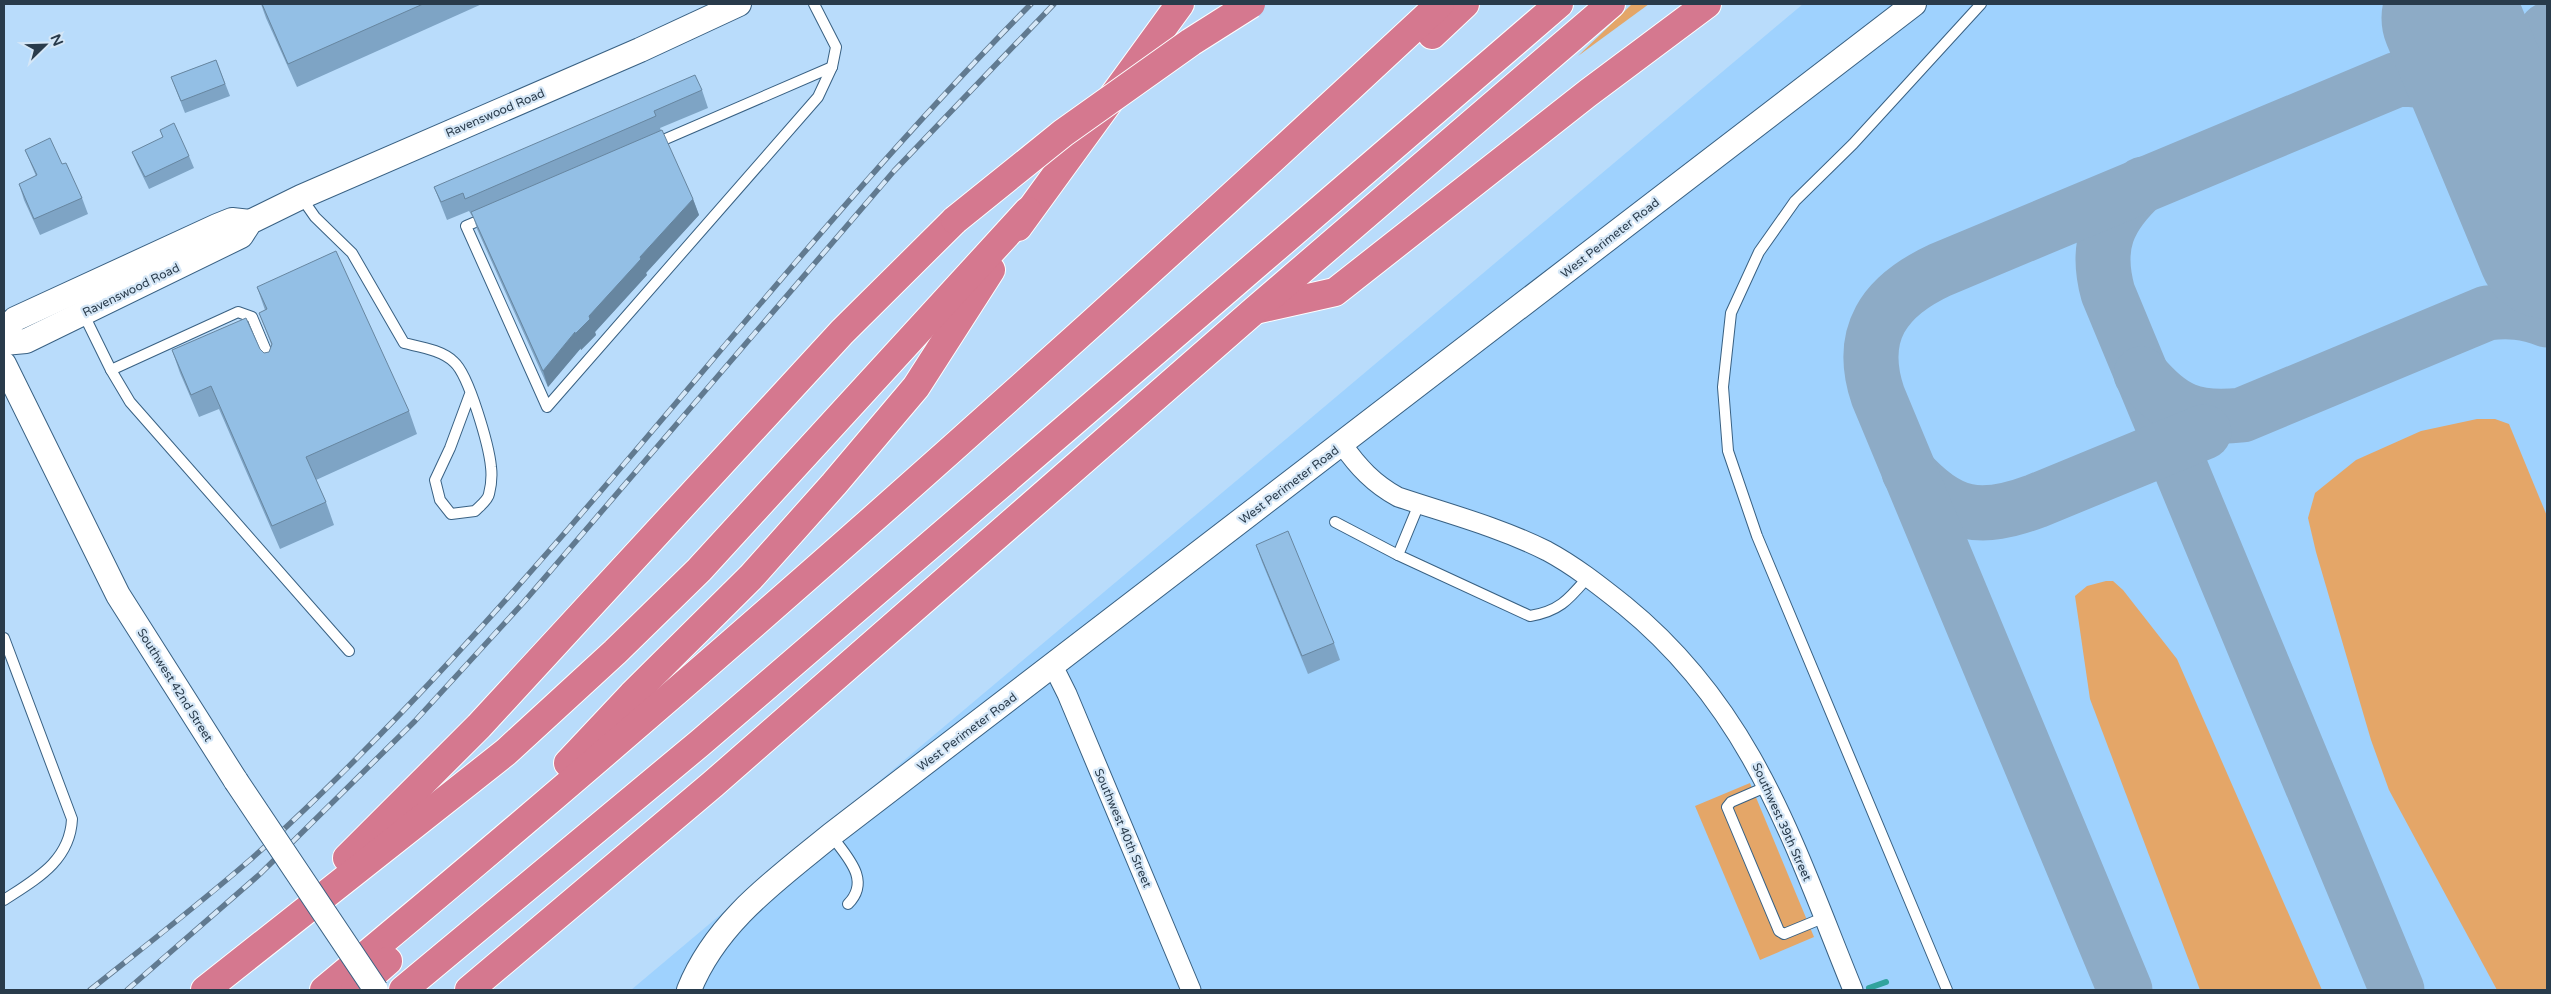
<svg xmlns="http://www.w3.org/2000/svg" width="2551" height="994" font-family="'Varela Round',sans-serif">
  <rect width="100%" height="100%" fill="#b9dcfb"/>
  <path fill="#9fd2fe" d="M1803,4H2547V990H631Z"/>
  <g fill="#e4a668">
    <path d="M1632,4H1649L1578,56Z"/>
    <path d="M2477,419H2495L2509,424L2547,516V990H2497L2389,790L2371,740L2316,552L2308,518L2315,493L2356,460L2421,431Z"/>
    <path d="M2106,581H2113L2123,590L2177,659L2322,990H2200L2090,699L2075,596L2087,586Z"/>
    <path d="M1750,783L1814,937L1760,960L1695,806Z"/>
  </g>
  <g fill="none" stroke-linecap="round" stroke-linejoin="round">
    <path stroke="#32a39d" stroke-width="6" d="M1869,988L1886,982"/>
    <g stroke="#8dabc6" stroke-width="55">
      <path d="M2518,167C2505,119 2513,68 2547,30"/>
      <path d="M2143,184C2107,217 2095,246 2108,293L2397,990"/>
      <path d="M2141,374C2172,411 2194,420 2242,415L2487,313C2509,310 2526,312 2547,320"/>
      <path d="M1909,472C1950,517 1980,522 2036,501L2204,432"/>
      <path d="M2125,990L1878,396C1857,334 1884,296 1940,270L2398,79C2486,80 2495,133 2527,201"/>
    </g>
    <path stroke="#8dabc6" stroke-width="139" d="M2451,18L2547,249"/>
    <g stroke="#396183" stroke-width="12">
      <g id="service">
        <path d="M654,144L832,67"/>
        <path d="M301,197L315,217L352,253L404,343C420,347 442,350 454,362C469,375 489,446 491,467C492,475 491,486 489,494C488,500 480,506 475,511L451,514L440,500L435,480L450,448L470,394"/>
        <path d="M487,217L466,226L547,407L818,97L832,67L836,47L814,4"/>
        <path d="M83,313L111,370L130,402L349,651"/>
        <path d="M111,370L238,312L252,317L272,365"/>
        <path d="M1419,504L1398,555L1530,616C1560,611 1569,599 1588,577"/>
        <path d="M1335,522L1398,555"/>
        <path d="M4,638L72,819C70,861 36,879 4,900"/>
        <path d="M1768,786L1731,802L1727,807L1779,931L1784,934L1823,918"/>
        <path d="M831,835C846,856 872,880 848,904"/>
        <path d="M1947,990L1757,536L1728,451L1723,387L1731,313L1759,252L1795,201L1853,144L1981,4"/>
      </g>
    </g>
    <g stroke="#396183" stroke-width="21">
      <g id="minor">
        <path d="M1342,444C1358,467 1374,484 1398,497C1449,514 1499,527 1547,551C1575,566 1600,586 1624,605C1753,710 1793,843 1853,990"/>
        <path d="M1053,666L1067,694L1191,990"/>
      </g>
    </g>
    <g stroke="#396183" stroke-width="26">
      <g id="tertiary">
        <path d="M4,332L15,319L217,226L232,220L250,222"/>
        <path d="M4,343L26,341L241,236L250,222L301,197L640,50L739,4"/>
        <path d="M4,364L118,595L236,781"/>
        <path d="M689,990C716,922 776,880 831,835L1914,4"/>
      </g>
    </g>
    <g stroke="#fff" stroke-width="30">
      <g id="motorway">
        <path d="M1432,35L1465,4"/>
        <path d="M1018,227L1180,4"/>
        <path d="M1259,309L1335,292L1588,93L1707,4"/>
        <path d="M568,763L632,695L751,577L834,484L916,387L991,270"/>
        <path d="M347,858L479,726L842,332L955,220"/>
        <path d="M205,990L506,752L615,652L699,570L1028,211"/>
        <path d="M324,990C706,673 1077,342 1440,4"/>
        <path d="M355,990L388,961"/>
        <path d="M403,990L700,743L1559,4"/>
        <path d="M469,990L713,784L1255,310L1611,4"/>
      </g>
    </g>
    <use href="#service" stroke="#fff" stroke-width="10"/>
    <use href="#minor" stroke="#fff" stroke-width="19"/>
    <use href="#tertiary" stroke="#fff" stroke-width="24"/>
    <use href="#motorway" stroke="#d5788f" stroke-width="28"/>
    <g stroke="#617a90" stroke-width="5.5">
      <g id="rail">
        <path d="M90,990C144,947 198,905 250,860C303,813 353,763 402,712C621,484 809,228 1031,4"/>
        <path d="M127,990L260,874L415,721L523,603L894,171L1054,4"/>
      </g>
    </g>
    <use href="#rail" stroke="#d5e7f7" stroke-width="4" stroke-dasharray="11" stroke-linecap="butt"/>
    <g stroke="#396183" stroke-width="26" stroke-linecap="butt">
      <path id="tertiary-bridge" d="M236,781L376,990"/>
    </g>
    <g stroke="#fff" stroke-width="30" stroke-linecap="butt">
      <path id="motorway-bridge" d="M955,220L1063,133L1191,42L1251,4"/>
    </g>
    <use href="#tertiary-bridge" stroke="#fff" stroke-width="24"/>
    <use href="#motorway-bridge" stroke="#d5788f" stroke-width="28"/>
  </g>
  <g fill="#7ea4c5">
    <path d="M261,4H482L297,87L266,18Z"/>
    <path d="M216,60L230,96L185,113L171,77Z"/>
    <path d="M702,90L708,108L660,128L693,199L699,215L646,273L647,275L595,332L596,335L581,350V348L548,387L477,229L473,216H472L469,211L447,220L434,187Z"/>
    <path d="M160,130L189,156L194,168L149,189L137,164L132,152L163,138Z"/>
    <path d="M25,150L62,164L82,198L88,214L40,235L24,200L19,184L36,176Z"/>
    <path d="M257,287L409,411L417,434L316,480L326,502L334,525L280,549L219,409L199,417L180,373L172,350L260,349L264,353L269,352L272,346L259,313L265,310Z"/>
    <path d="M1256,545L1334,643L1340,660L1308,674L1262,562Z"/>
  </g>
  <g fill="#6786a0">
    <path d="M693,199L699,215L646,273L647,275L595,332L596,335L581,350L575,334L589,316L640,257Z"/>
    <path d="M575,332L581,348L548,387L543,371Z"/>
  </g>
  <g fill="#93bfe5" stroke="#6786a0">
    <path d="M262,4H423L288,64Z"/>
    <path d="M216,60L225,84L181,101L171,77Z"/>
    <path d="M695,75L702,90L654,111L656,116L465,199L463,193L441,202L434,187Z"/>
    <path d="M174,123L189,156L145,177L132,152L163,137L160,130Z"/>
    <path d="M662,130L693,199L640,257L641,259L589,316L590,319L575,334V332L543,371L471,212Z"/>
    <path d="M50,138L62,164L66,163L82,198L34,219L19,184L37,175L25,150Z"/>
    <path d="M336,251L409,411L306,457L326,502L272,526L211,386L191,395L172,350L246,318L260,349L264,353L269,352L272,344L259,313L267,309L257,287Z"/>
    <path d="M1288,531L1334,643L1302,656L1256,545Z"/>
  </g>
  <g text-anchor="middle" stroke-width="4.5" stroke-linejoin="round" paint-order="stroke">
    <g font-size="12" fill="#293b4b" stroke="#d5e7f7">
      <text transform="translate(495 113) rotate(-23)" y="4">Ravenswood Road</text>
      <text transform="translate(1610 238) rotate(-38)" y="4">West Perimeter Road</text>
      <text transform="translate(131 290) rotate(-26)" y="4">Ravenswood Road</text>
      <text transform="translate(1289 485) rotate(-37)" y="4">West Perimeter Road</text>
      <text transform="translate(175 685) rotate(58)" y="4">Southwest 42nd Street</text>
      <text transform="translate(967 732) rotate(-37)" y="4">West Perimeter Road</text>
      <text transform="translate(1782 822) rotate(66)" y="4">Southwest 39th Street</text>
      <text transform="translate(1123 828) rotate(67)" y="4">Southwest 40th Street</text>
    </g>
  </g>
  <rect width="2551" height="994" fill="none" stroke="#293b4b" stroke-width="10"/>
  <g transform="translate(45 45) rotate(67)" stroke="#d5e7f7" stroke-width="4" paint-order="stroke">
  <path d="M0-4L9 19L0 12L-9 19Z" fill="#293b4b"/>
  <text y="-8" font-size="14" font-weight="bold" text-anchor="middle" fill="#293b4b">N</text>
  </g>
</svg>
